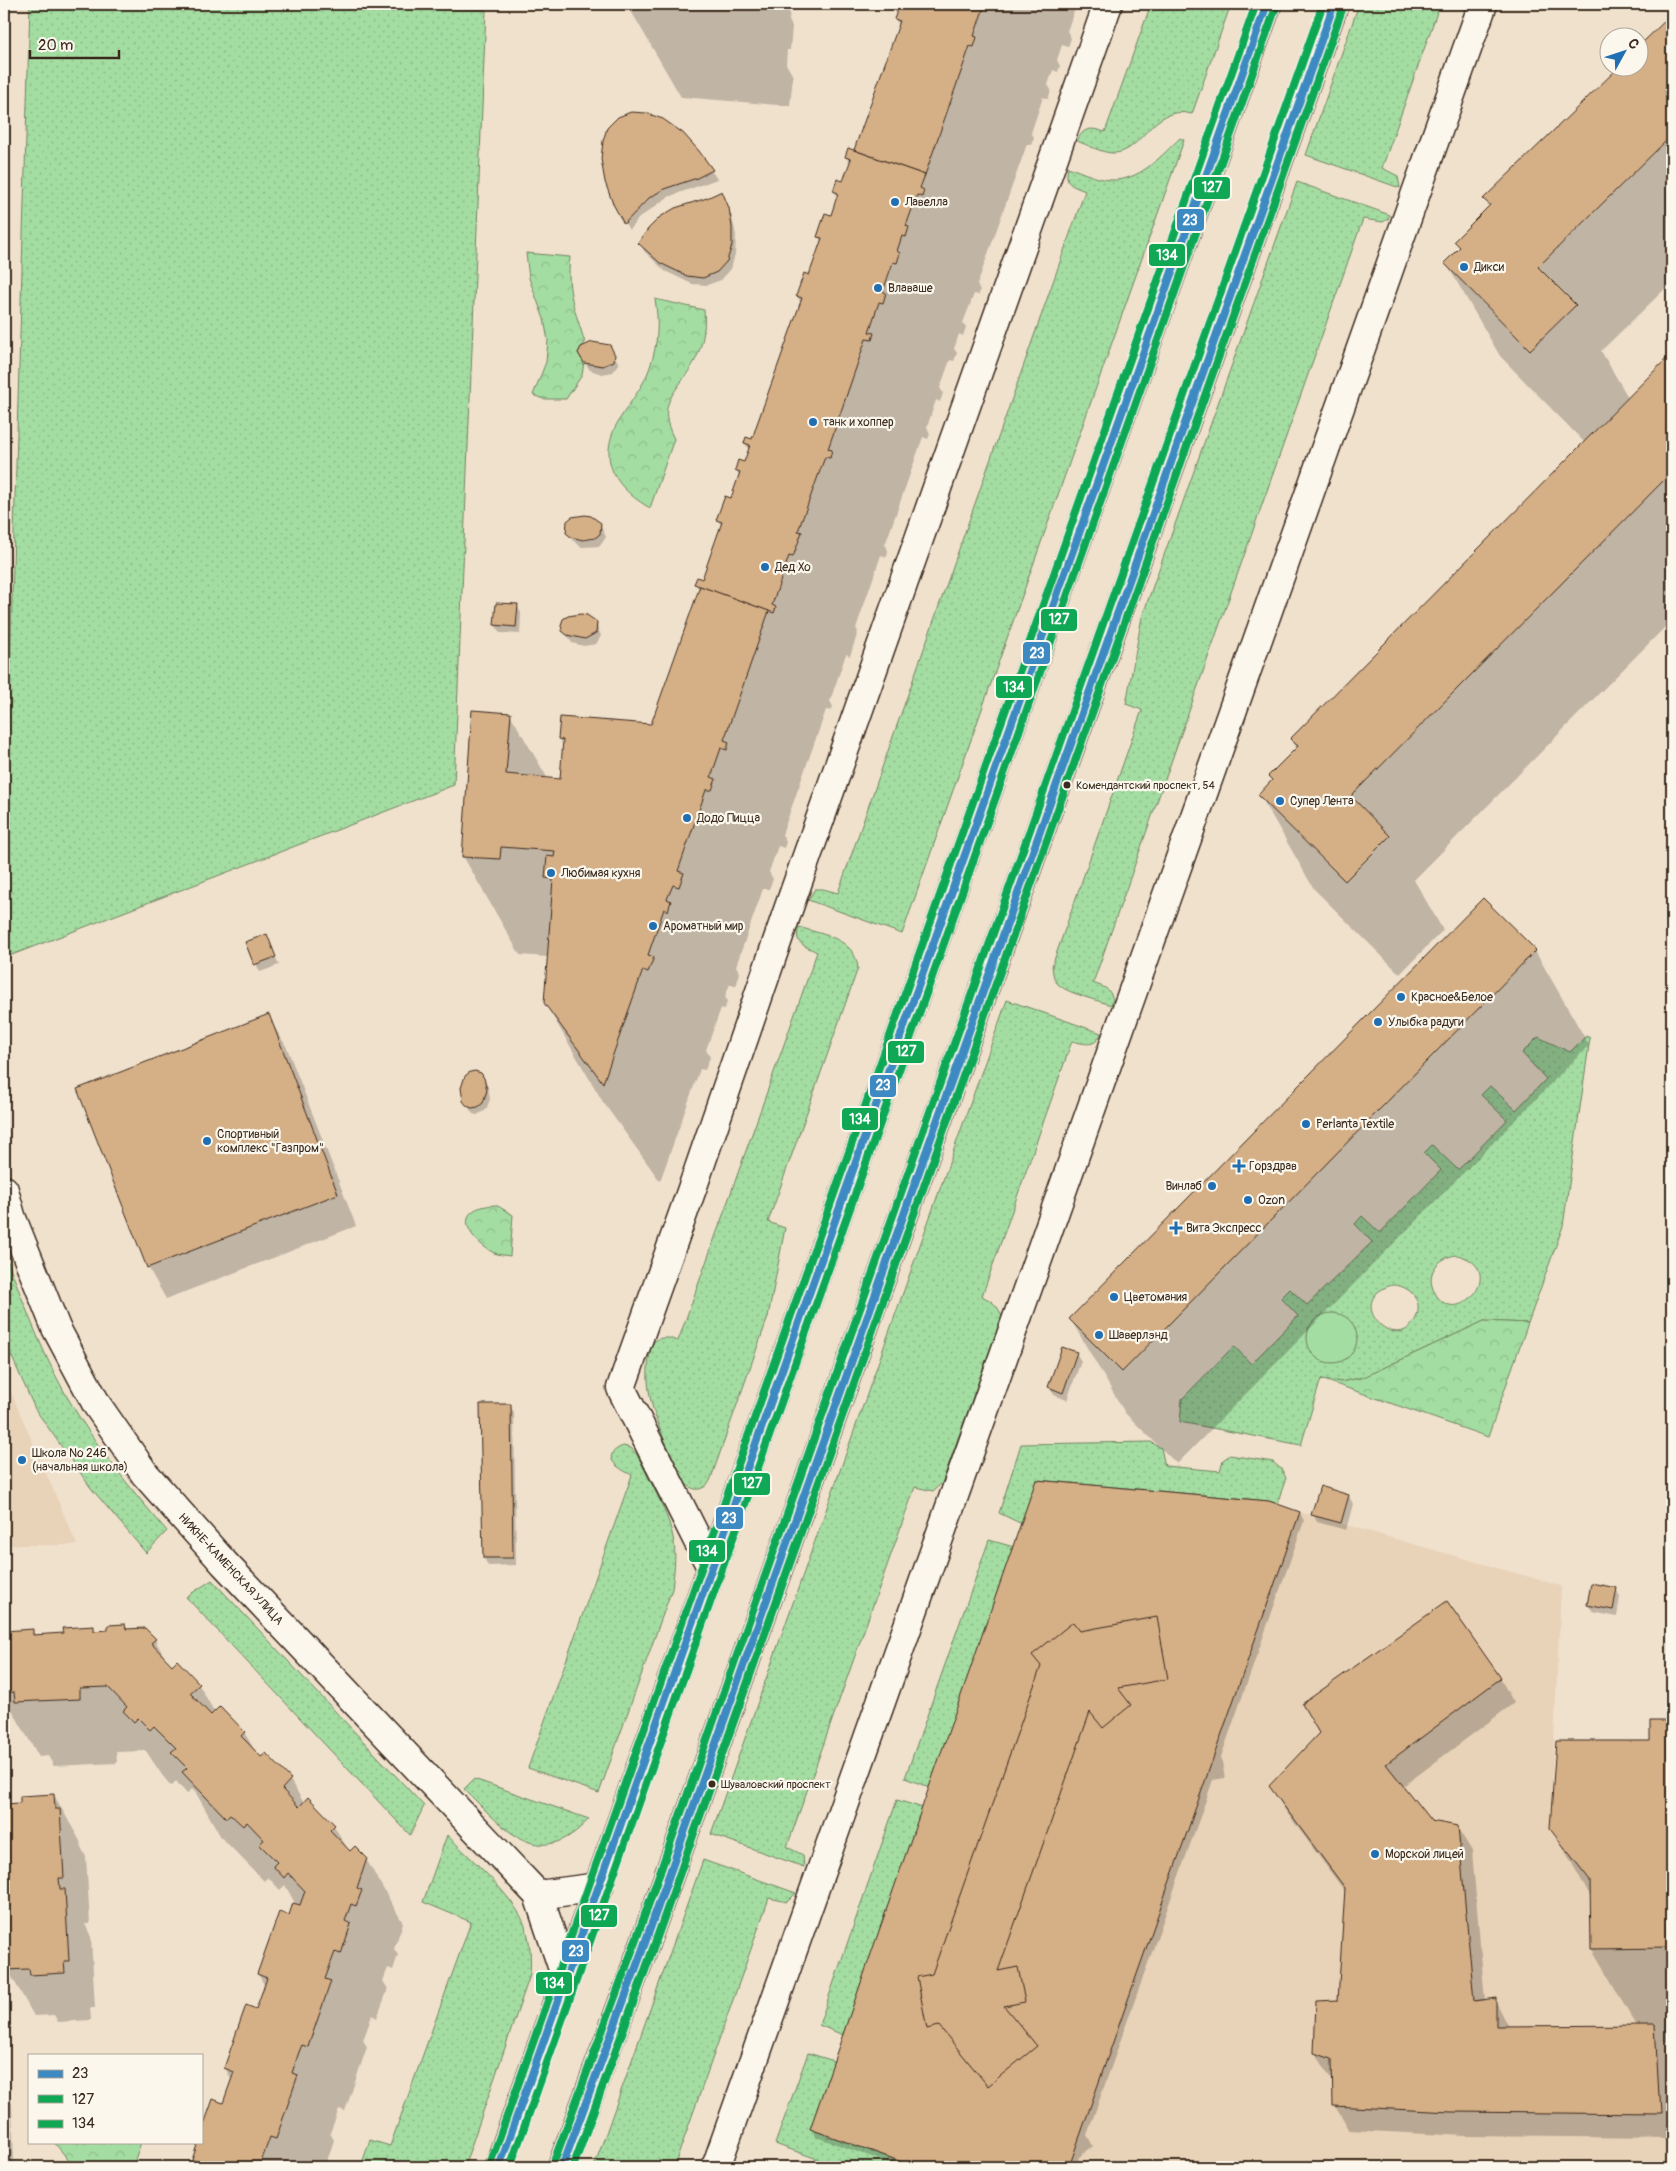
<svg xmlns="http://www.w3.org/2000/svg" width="1676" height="2171" font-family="Pangolin,sans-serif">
  <defs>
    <pattern id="grass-dots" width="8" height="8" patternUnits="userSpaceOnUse" patternTransform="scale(1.25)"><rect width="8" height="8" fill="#a4dda2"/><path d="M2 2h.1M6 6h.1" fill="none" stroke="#8ebe8b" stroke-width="1.8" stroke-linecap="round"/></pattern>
    <pattern id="park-crowns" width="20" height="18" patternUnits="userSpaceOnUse" patternTransform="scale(1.25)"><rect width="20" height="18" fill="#a4dda2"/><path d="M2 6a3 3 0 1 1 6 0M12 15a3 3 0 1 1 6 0" fill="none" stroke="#8ebe8b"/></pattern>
  </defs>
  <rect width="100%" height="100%" fill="#f0e1cd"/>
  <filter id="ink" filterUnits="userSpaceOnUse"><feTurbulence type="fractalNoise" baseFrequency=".02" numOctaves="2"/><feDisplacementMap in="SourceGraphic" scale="10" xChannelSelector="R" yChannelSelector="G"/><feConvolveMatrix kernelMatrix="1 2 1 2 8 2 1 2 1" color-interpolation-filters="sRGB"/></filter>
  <g filter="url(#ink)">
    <g fill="#e8d2b8">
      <path d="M4,1376L77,1545H4Z"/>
      <path d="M1300,1512L1561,1586L1550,1828L1590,1880L1591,1949L1672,1948V2162L1609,2167H1069Z"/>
    </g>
    <g fill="url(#grass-dots)" stroke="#708460" fill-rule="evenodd">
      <path d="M30,4H312L486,10L454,785L4,958V863Z"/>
      <path d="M1151,4H1231L1192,114C1151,103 1143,154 1113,153C1102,153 1088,145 1077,141C1084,126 1092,128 1105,132Z"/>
      <path d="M1359,4H1440L1382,168L1398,176L1400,188L1306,155Z"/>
      <path d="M1180,138L1184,140L902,934L808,900L815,889H823L838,893L1085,191C1071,185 1064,185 1068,167C1082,172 1100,181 1116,180C1143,178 1162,155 1180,138Z"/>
      <path d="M1297,182L1390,215L1388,219L1383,222L1363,219L1093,983C1103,987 1109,987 1113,999L1111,1005C1097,1000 1069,994 1059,985C1053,980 1053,973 1052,966L1142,710L1126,704L1142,617Z"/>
      <path d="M799,927C823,935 855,938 858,968L768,1222L785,1228L768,1317L710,1481C703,1491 694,1492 685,1483C666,1442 640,1400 650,1353C651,1345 654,1338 663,1338C668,1337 674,1340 678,1341L817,952C805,946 793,944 799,927Z"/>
      <path d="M1007,1000L1101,1033C1096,1048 1085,1044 1072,1041L982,1296C993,1302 998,1305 1002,1317L942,1483L933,1491L915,1487L787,1847L803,1855L804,1867L711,1834Z"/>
      <path d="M1586,1036L1590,1038L1563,1226L1528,1323L1484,1321L1364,1377L1341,1382L1321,1379L1301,1445L1180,1422L1182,1399L1234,1346L1251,1364L1298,1316L1281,1298L1290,1289L1307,1305L1372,1242L1355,1224L1362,1216L1380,1233L1441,1170L1424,1153L1432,1145L1458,1170L1507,1120L1481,1095L1490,1086L1516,1110L1546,1079L1522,1053L1538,1037L1570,1052ZM1457,1255C1511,1268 1457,1332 1435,1293C1424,1274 1438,1257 1457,1255ZM1392,1285C1409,1285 1424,1300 1416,1318C1397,1358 1341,1300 1392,1285ZM1309,1327H1354C1359,1345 1350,1351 1338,1362L1322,1361C1310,1350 1304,1343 1309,1327Z"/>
      <path d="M4,1251C25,1307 46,1365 78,1415C104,1456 135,1494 167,1531L146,1553L91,1488L35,1409L4,1339Z"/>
      <path d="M1151,1442L1161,1448L1165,1466L1220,1471L1223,1460L1230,1455L1273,1462L1282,1470L1286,1478L1277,1504L1269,1501L1037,1480L1022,1524L999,1513L1021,1444Z"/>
      <path d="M623,1446L631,1448L638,1456C650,1483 669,1512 674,1542C676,1558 674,1573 672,1589L599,1793L528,1768L632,1475C619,1469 598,1456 623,1446Z"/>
      <path d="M989,1540L1014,1547L931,1788L905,1778Z"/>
      <path d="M212,1580L424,1806L410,1835L186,1597Z"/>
      <path d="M474,1779L589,1819C538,1874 504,1828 464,1789Z"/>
      <path d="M897,1800L923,1808L843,2035L819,2025Z"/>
      <path d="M447,1835C469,1857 516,1898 525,1926C531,1942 531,1959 530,1975L464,2167H365L361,2166L370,2140L390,2146L471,1922L423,1902Z"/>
      <path d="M703,1860L796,1893L787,1902L769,1898L674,2167H594Z"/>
      <path d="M808,2053L834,2061L811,2129L916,2167H840L775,2144Z"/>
    </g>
    <g fill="url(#park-crowns)" stroke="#708460">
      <path d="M526,253L570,257C566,293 575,309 585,343L581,347L578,353L584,363L582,375L566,399H543L533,395L546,362L548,341L544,319L529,278Z"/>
      <path d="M655,299L704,310C706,331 702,351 690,369C672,397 657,405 674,439L650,508C615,488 596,459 619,420C630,402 644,386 650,367C658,344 659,322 655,299Z"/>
      <path d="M496,1205L513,1215L510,1256C505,1255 499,1255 494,1253C466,1238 451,1207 496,1205Z"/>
      <path d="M1484,1321L1528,1323L1488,1437L1321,1379L1341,1382L1364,1377Z"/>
      <path d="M54,2142H141L133,2167H74Z"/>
    </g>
    <circle fill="#a4dda2" stroke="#708460" cx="1332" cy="1338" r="25"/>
    <g fill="#0003">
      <path d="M627,4H790L789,21L792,26L790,50H787L786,64L793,76L790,106L681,97Z"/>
      <path d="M907,4H1082L1080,8L1076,6L1067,31L1071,38L1068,47L1062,45L1057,60L1060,66L1058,72L1053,70L1048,85L1051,90L1048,99L1043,97L1031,133L1034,137L1031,145L1027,144L977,285L980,290L979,295L974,294L963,323L966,327L963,336L959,334L954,349L957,353L954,361L950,360L940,388L943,393L940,402L936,400L927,427L930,434L928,439L923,437L885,545L888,550L887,557L881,555L856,628L858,632L850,656L846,654L830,701L833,707L831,711L826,710L784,829L782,835L786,842L784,848L778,846L769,872L773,879L769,889H763L736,966L740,973L736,986L730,984L725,996L727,1001L725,1009L721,1008L706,1050L710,1057L705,1070L700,1069L660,1181L603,1102L545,1003L548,957L520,955L463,856L510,714L548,779L562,780L564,747L559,739L652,725L699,591L696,584L703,581L722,527L718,520L732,500L740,477L736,470L744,463L749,450L745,443L752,440L801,303L797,296L810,276L822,243L818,236L832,216L838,198L834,191L844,182L850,164L846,157L855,152L899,25L895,19L904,12Z"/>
      <path d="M1672,16V282L1601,351L1629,399L1672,355V620L1414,880L1443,930L1400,974L1314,889L1260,795L1273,782L1270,776L1297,749L1292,739L1585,443L1500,356L1446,263L1460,249L1456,241L1490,208L1485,199L1619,68H1638V49Z"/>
      <path d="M698,152L717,179L668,197L639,218L629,230L614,203Z"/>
      <path d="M722,192L732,217L736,235L735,254L731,269L721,280L707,285L692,284L665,271L644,251L640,243L708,199Z"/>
      <path d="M598,343L610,346L614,355L619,364L613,372L602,374L590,370L581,358L582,348L586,345Z"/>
      <path d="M568,522L600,524L606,537L600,546L582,547L572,540L568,532Z"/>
      <path d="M497,604L517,605L521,613L520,634L500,633L495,625Z"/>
      <path d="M596,623L601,636L596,644L584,646L572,643L564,631Z"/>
      <path d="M266,935L279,965L260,972L246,943Z"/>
      <path d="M1535,951L1589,1045L1177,1464L1125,1413L1071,1320Z"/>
      <path d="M268,1016L287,1048L356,1226L166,1299L148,1267Z"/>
      <path d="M483,1079L488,1087L490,1099L486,1110L477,1115L473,1114L464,1101Z"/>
      <path d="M1076,1353L1081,1361L1067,1400L1054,1395L1049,1387Z"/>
      <path d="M510,1405L514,1413L516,1565L488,1566L484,1558L482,1406Z"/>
      <path d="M1349,1496L1353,1504L1346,1530L1317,1522L1313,1514Z"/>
      <path d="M1300,1513L1304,1521L1221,1757L1225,1778L1213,1780L1087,2135L1093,2146L1079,2157L1076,2167H900L816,2137L812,2129Z"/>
      <path d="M1616,1589L1620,1597L1617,1617L1593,1612L1588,1605Z"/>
      <path d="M125,1625L128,1630L155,1640L168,1663L199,1685L215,1713L244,1732L258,1756L261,1759L266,1754L290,1780L304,1803L308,1799L334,1826L349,1851L366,1859L403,1923L394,1949L398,1955L393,1970L388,1968L383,1981L388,1989L377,2018L372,2015L369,2024L363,2040L367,2047L345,2111L339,2109L330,2133L334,2140L325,2167H197L193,2160L224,2104L232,2080L225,2068L257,2010L265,1986L258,1974L296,1905L285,1885L280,1890L268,1877L264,1881L221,1837L196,1793L192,1789L187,1794L176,1781L171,1786L162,1775L146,1751L116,1752L117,1763L54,1766L48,1756L39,1757L4,1696V1632L33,1631L36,1636L64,1634L93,1627L96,1632L109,1631Z"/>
      <path d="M1500,1678L1514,1703L1402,1787L1431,1822L1457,1827L1472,1851L1485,2001L1495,2000L1509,2027L1637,2026L1592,1949L1591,1897L1552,1828L1651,1742V1723L1672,1722V2042H1664L1669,2050L1672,2138L1465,2136L1349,2130L1335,2106L1334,2078L1330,2077L1315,2052L1339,2001L1346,1893L1285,1810L1271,1786Z"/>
      <path d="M54,1795L80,1841L81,1847L86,1857L90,1924H85L91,1937L95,2008H90L91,2020L58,2022L54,2015L34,2016L4,1963V1805L22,1804Z"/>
      <path d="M4,2087L12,2104L14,2167H4Z"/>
    </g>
    <g fill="#d5af86" stroke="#3b2a1e">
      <path d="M690,4H734V7Z"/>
      <path d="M906,4H985L974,36L977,37L974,47L970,46L925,175L854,150L900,21L894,19L898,9L903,10Z"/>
      <path d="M1672,14V135L1538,267L1576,305L1530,350L1444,263L1460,247L1454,241L1490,205L1483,199L1618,68H1638V47Z"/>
      <path d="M631,112L646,113L663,119L683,133L699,151L713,170L697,178L664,189L649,198L624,224L613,204L605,182L601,159L603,141L607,128L618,117Z"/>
      <path d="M848,148L925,175L920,188L924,190L922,197L917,195L906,226L909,227L906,237L902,236L897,251L900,253L897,263L893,262L883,291L886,293L883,303L879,302L869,332L874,333L872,340L866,339L828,449L832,450L830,458L825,457L798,531L802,532L793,557L789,556L772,605L776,607L774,613L694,584L697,577L702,579L722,522L716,520L725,496L731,498L740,472L735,470L738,460L744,462L750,445L744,443L746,437L752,439L757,424L802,298L796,296L804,273L809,275L822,238L817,237L825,213L831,215L838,193L833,191L837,179L843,181L851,159L845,157Z"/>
      <path d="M722,191L729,208L732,227V245L727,261L717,272L703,278L687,276L660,263L638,243L648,229L660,217L675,208L707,198Z"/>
      <path d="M592,342L610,345L615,355L614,361L603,366L584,363L578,353L581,347Z"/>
      <path d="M1672,353V472L1351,796L1390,836L1345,881L1258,795L1272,780L1268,776L1298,746L1290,739Z"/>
      <path d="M585,515L591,516L601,523L600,534L595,538L583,540L571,537L566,533L567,521L572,517Z"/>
      <path d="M700,586L769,611L724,740L729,742L727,750L721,748L711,777L716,779L712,790H706L678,871L684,873L679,887L673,885L667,899L671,901L668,911L664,909L648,955L654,957L648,972L643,970L603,1083L544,1003L553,879L545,878L547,856L554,857L555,851L501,847L500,859L462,857L472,710L511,713L506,774L560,779L563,740L558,739L560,717L651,724Z"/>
      <path d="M496,603L518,604L516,627L494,625Z"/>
      <path d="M581,614L587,615L597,622L596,633L585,639L567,635L562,631L561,625L563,619L568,616Z"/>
      <path d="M1483,898L1536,950L1122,1372L1069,1319Z"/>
      <path d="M267,934L276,957L254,965L245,942Z"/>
      <path d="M269,1014L338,1194L147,1268L77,1089Z"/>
      <path d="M475,1071L481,1073L484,1078L487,1090L483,1103L478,1107L472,1108L467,1106L463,1101L461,1088L465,1076L470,1072Z"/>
      <path d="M1062,1347L1077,1352L1063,1393L1048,1387Z"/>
      <path d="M480,1404H511L513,1558H483Z"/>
      <path d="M1036,1480L1269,1501L1300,1512L1069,2167H916L810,2129Z"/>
      <path d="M1320,1486L1349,1495L1341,1523L1311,1515Z"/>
      <path d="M1591,1583L1617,1588L1613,1610L1587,1605Z"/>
      <path d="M1447,1601L1501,1678L1386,1764L1431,1821L1458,1826L1474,2001L1496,1998V2026L1655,2025L1660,2114L1451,2112L1333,2106L1332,2059L1314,2053L1316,2001L1338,2000L1345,1888L1269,1786L1319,1733L1302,1704Z"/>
      <path d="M1157,1617L1168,1679L1118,1688L1131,1705L1103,1728L1090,1712L998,1971L1018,1967L1025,2002L1004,2006L1037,2046L988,2086L939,2026L927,2029L917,1977L932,1974L1041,1666L1032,1655L1073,1622L1080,1631Z"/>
      <path d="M125,1624L126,1629L145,1628L156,1639L151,1643L172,1665L177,1660L200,1684L190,1693L211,1715L220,1706L245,1732L241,1736L247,1742L261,1757L266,1753L291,1779L282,1789L299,1807L308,1797L335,1825L330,1830L350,1851L355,1846L367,1858L357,1888L362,1890L356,1906L351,1904L345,1921L351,1924L341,1954L335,1952L325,1979L331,1981L308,2047L302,2045L299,2052L292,2073L298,2075L276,2139L270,2137L260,2165L266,2167H200L202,2163L192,2160L198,2142H201V2133L213,2099L223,2103L234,2072L224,2068L246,2005L256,2009L267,1978L257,1974L279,1912L289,1915L293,1903L300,1905L305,1891L288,1873L284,1878L273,1866L277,1862L259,1844L264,1840L247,1822L243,1826L230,1814L226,1818L182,1772L187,1768L171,1752L176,1748L154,1726L150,1730L138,1718L134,1722L123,1711L127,1707L108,1687L80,1688V1699L15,1702L14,1692L4,1693V1631L33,1629V1635L63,1633L62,1628L94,1626V1631L108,1630V1625Z"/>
      <path d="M1650,1721H1672V1948L1591,1949L1590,1880L1550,1829L1556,1741H1650Z"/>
      <path d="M54,1794L55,1809H60L64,1878H59L60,1889H65L69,1961H64L65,1973L30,1975L29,1969L6,1970L4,1959V1804L20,1803V1796Z"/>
    </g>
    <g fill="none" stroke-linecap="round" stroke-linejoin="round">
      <g stroke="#3b2a1e" stroke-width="31">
        <g id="minor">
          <path d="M4,1190L11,1216L56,1328L97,1405L145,1474L224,1563L538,1895L566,1978"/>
          <path d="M711,1567L621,1388L693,1186L789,907L1108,4"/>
          <path d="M538,1895L599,1887"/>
          <path d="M716,2167L1483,4"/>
        </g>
      </g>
      <g stroke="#3b2a1e" stroke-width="31">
        <g id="major">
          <path d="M499,2167L1267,4"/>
          <path d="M562,2167L641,1954L1334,4"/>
        </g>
      </g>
      <use href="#minor" stroke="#fbf7ec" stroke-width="28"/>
      <use href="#major" stroke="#fbf7ec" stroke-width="28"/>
      <g stroke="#fbf7ec" stroke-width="11">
        <g id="bus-1">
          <path d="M499,2167L1267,4"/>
          <path d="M562,2167L641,1954L1334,4"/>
        </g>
      </g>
      <g stroke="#fbf7ec" stroke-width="11">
        <g id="bus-2">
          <path d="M510,2167L1276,7"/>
          <path d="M573,2167L650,1957L1343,7"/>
        </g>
      </g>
      <g stroke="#fbf7ec" stroke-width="11">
        <g id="bus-3">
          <path d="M490,2164L1256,4"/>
          <path d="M553,2164L632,1951L1323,4"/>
        </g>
      </g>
      <use href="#bus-1" stroke="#3d8ac2" stroke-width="8"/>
      <use href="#bus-2" stroke="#10a855" stroke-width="8"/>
      <use href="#bus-3" stroke="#10a855" stroke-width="8"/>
    </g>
  </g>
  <g fill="#1f6fb2" stroke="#fbf7ec" stroke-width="2">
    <circle cx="895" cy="202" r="5"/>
    <circle cx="1464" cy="267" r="5"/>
    <circle cx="878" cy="288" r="5"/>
    <circle cx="813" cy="422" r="5"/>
    <circle cx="765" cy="567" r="5"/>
    <circle cx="1280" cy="801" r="5"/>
    <circle cx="687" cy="818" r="5"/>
    <circle cx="551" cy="873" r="5"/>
    <circle cx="653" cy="926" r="5"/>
    <circle cx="1401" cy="997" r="5"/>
    <circle cx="1378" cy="1022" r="5"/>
    <circle cx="1306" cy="1124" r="5"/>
    <circle cx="207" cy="1141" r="5"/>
    <path d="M1236.5 1158.5h5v5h5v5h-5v5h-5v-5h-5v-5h5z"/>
    <circle cx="1212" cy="1186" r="5"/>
    <circle cx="1248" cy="1200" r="5"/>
    <path d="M1173.5 1220.5h5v5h5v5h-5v5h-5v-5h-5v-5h5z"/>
    <circle cx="1114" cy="1297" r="5"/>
    <circle cx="1099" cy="1335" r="5"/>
    <circle cx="22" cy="1460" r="5"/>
    <circle cx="1375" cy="1854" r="5"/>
  </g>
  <g fill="#3b2a1e" stroke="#fbf7ec" stroke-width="2">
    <circle cx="1067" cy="785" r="4.5"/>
    <circle cx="712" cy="1784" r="4.5"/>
  </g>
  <g text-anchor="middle" stroke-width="4.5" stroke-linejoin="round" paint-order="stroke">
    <g font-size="11" fill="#3b2a1e" stroke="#fbf7ec" text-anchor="start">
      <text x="1076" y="789">Комендантский проспект, 54</text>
      <text x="721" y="1788">Шуваловский проспект</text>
    </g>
    <g font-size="12" fill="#3b2a1e" stroke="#fbf7ec" text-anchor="start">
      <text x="905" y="206">Лавелла</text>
      <text x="1474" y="271">Дикси</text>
      <text x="888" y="292">Влаваше</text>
      <text x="823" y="426">танк и хоппер</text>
      <text x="775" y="571">Дед Хо</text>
      <text x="1290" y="805">Супер Лента</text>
      <text x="697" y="822">Додо Пицца</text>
      <text x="561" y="877">Любимая кухня</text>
      <text x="663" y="930">Ароматный мир</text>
      <text x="1411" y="1001">Красное&amp;Белое</text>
      <text x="1388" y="1026">Улыбка радуги</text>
      <text x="1316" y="1128">Perlanta Textile</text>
      <text x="217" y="1138">Спортивный<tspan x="217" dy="14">комплекс "Газпром"</tspan></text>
      <text x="1249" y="1170">Горздрав</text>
      <text x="1202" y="1190" text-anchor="end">Винлаб</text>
      <text x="1258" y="1204">Ozon</text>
      <text x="1186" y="1232">Вита Экспресс</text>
      <text x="1124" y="1301">Цветомания</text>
      <text x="1109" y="1339">Шаверлэнд</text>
      <text x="32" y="1457">Школа № 246<tspan x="32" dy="14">(начальная школа)</tspan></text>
      <text x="1385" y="1858">Морской лицей</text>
    </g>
    <g font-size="12" fill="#3b2a1e" stroke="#fbf7ec">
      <text transform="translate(231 1569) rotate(47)" y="4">НИЖНЕ-КАМЕНСКАЯ УЛИЦА</text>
    </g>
  </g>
  <g stroke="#fbf7ec" stroke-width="2">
    <rect x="1193" y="176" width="38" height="24" rx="5" fill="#10a855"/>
    <rect x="1176" y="208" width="29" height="24" rx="5" fill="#3d8ac2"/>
    <rect x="1148" y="243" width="38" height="24" rx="5" fill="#10a855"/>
    <rect x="1040" y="608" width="38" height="24" rx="5" fill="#10a855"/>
    <rect x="1022" y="641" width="29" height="24" rx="5" fill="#3d8ac2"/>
    <rect x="995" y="675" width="38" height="24" rx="5" fill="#10a855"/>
    <rect x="887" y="1040" width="38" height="24" rx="5" fill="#10a855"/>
    <rect x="869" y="1074" width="28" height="24" rx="5" fill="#3d8ac2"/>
    <rect x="841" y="1107" width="38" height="24" rx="5" fill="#10a855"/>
    <rect x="733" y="1472" width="38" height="24" rx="5" fill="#10a855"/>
    <rect x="715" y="1506" width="29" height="24" rx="5" fill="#3d8ac2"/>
    <rect x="688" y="1539" width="38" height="24" rx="5" fill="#10a855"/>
    <rect x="580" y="1904" width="38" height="24" rx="5" fill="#10a855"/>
    <rect x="561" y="1939" width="29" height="24" rx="5" fill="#3d8ac2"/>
    <rect x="535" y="1971" width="38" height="24" rx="5" fill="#10a855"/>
  </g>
  <g font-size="14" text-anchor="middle" font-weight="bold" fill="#fff">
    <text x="1212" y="192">127</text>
    <text x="1190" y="225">23</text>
    <text x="1167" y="260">134</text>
    <text x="1059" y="624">127</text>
    <text x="1037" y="658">23</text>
    <text x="1014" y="692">134</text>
    <text x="906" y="1056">127</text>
    <text x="883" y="1090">23</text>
    <text x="860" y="1124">134</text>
    <text x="752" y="1488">127</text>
    <text x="729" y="1523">23</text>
    <text x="707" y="1556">134</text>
    <text x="599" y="1920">127</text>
    <text x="576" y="1956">23</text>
    <text x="554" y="1988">134</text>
  </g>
  <rect width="1676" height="2171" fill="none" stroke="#fbf7ec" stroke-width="20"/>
  <rect x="10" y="10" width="1656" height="2151" fill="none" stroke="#3b2a1e" stroke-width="2" filter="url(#ink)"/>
  <rect x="28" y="2054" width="175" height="90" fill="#fbf7ec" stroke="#aea59a"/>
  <rect x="38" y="2070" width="25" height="8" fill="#3d8ac2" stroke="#aea59a"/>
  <text x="72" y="2078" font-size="15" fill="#3b2a1e">23</text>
  <rect x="38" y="2095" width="25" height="8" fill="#10a855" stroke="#aea59a"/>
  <text x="72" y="2104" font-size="15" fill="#3b2a1e">127</text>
  <rect x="38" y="2120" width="25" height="8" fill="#10a855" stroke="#aea59a"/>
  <text x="72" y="2128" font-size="15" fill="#3b2a1e">134</text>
  <g transform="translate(1624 52) rotate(50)"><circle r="24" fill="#fbf7ec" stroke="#aea59a"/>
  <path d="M0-4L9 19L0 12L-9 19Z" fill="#1f6fb2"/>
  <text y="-8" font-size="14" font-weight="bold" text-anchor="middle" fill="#3b2a1e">С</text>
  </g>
  <path d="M30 50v8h89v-8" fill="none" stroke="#3b2a1e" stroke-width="2.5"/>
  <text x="38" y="50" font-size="15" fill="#3b2a1e" stroke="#fbf7ec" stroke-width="4" paint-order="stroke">20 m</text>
</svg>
